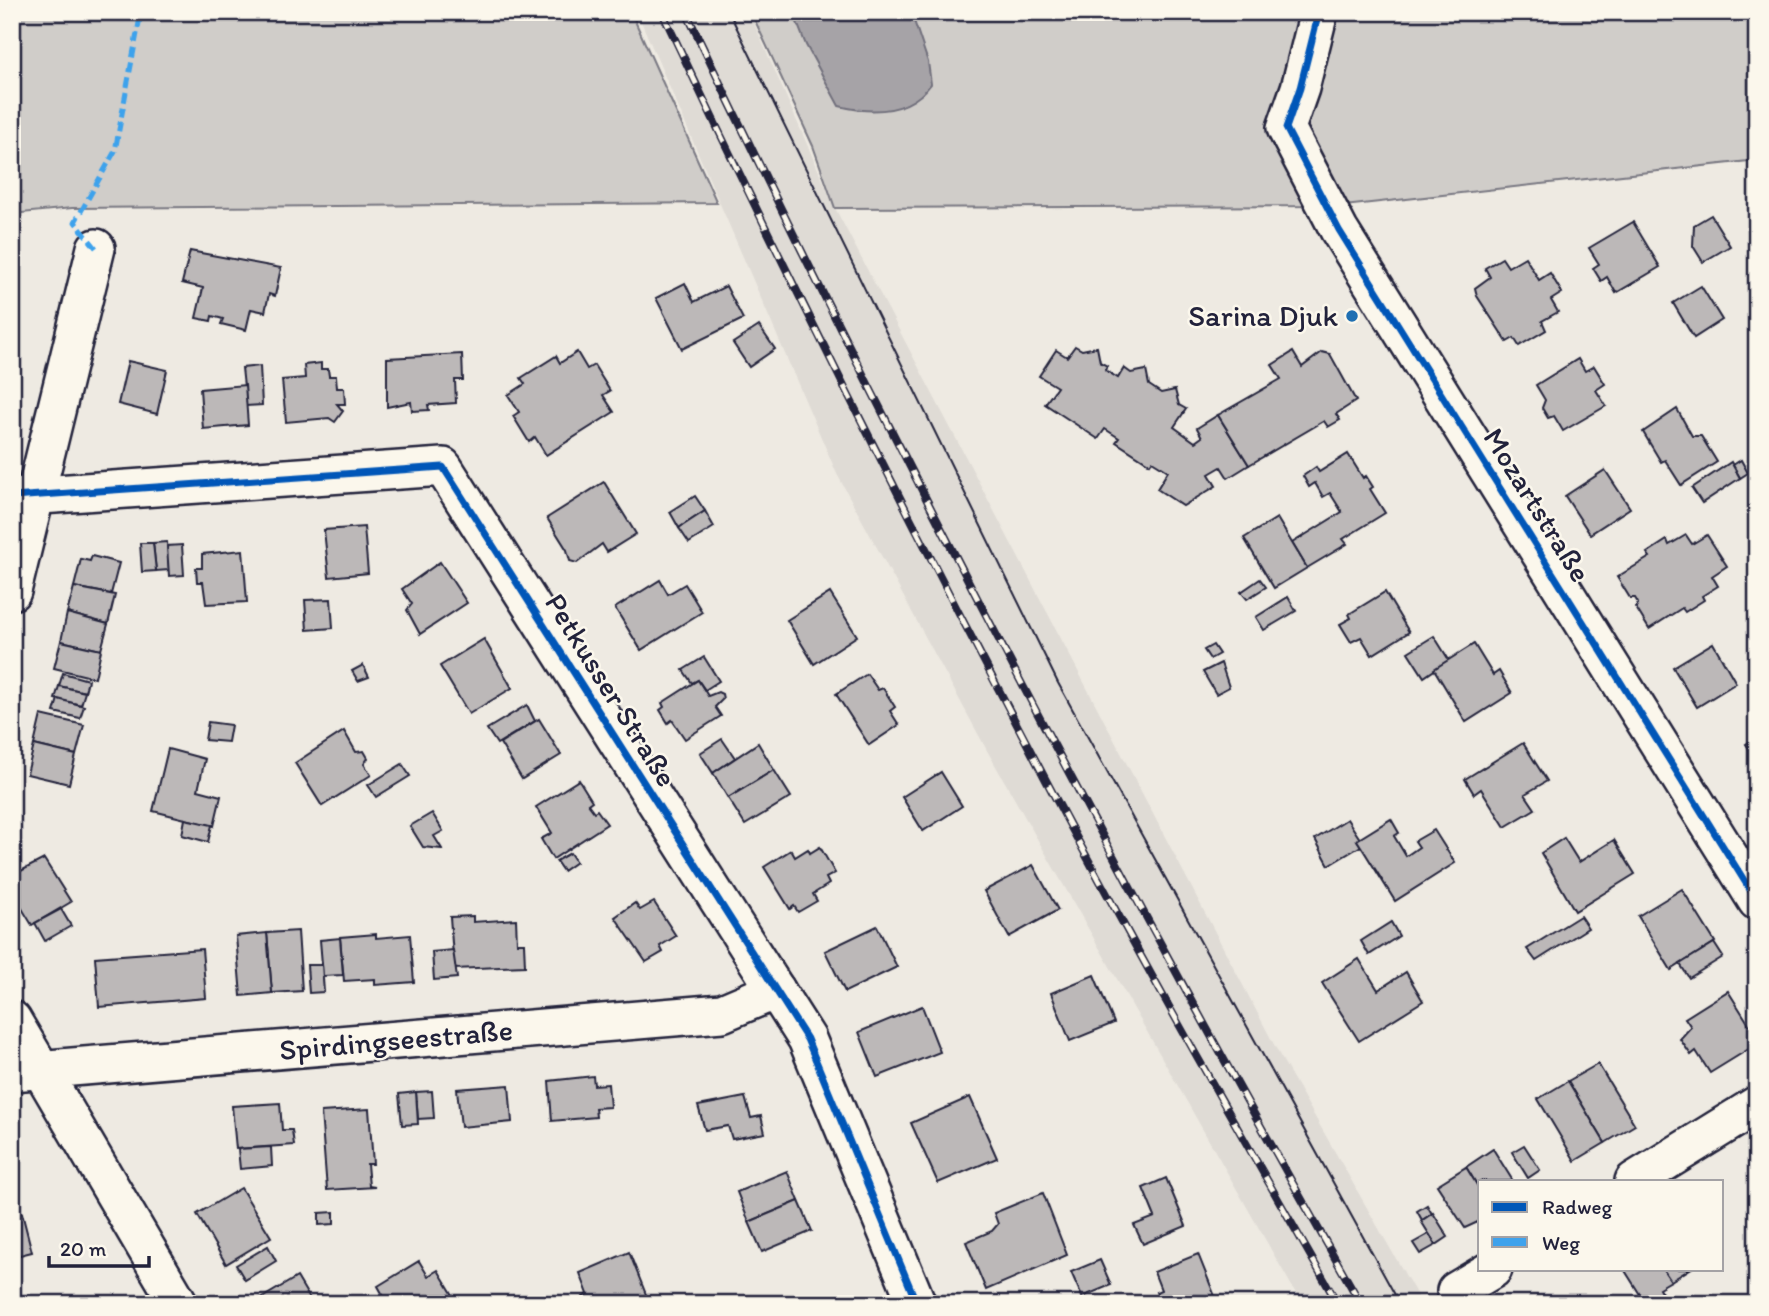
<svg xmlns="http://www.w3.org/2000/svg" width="1769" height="1316" font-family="Itim,sans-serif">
  <rect width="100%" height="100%" fill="#eeeae2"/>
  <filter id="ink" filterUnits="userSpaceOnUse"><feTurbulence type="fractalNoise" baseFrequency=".0143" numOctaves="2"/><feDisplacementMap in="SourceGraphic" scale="14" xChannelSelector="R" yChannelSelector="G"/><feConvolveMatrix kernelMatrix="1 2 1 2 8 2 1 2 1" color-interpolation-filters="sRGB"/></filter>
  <g filter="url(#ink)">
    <path fill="#dfdbd5" d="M637,12H749L835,208L1279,1054L1422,1304H1302L989,754L837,474Z"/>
    <g fill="#d0cdc9" stroke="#797882" stroke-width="2">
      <path d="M12,12H631L717,203L72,208L12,214Z"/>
      <path d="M751,12H1757V160L1344,206L835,208L813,146Z"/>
    </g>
    <path fill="#a6a3a7" stroke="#716f7c" stroke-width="2" d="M793,12H911L928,62L931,84C909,114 872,114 839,106L806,45Z"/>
    <g fill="#bcb8b8" stroke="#22223b" stroke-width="2">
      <path d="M1711,215L1730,246L1703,262L1693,246L1694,225Z"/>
      <path d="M1633,222L1660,267L1616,293L1607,277L1601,281L1593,268L1599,264L1589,248Z"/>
      <path d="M190,251L281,268L275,296L269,294L265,312L251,309L246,330L221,324L223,319L212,316L211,321L196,318L203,288L182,283Z"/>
      <path d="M1525,257L1539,280L1550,273L1562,293L1551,300L1558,312L1542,321L1546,330L1519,346L1514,338L1507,342L1477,296L1475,288L1490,277L1485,268L1502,258L1508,267Z"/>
      <path d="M12,267L17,268L21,280L12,288Z"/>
      <path d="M685,283L694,302L726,286L743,319L682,349L656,298Z"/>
      <path d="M1701,286L1722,320L1694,338L1673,303Z"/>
      <path d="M759,326L775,349L749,367L733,343Z"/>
      <path d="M1075,346L1082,350L1097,347L1100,362L1107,366L1105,370L1118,378L1124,368L1131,373L1146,370L1149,385L1161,393L1175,390L1179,405L1186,409L1174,427L1195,442L1202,437L1197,428L1218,415L1249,465L1228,478L1221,467L1209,474L1216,486L1183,506L1157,489L1168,471L1152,461L1150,464L1116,442L1119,438L1105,429L1098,439L1045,404L1057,387L1039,376L1056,350L1067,357Z"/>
      <path d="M577,352L587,369L594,365L610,391L603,395L614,412L546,455L535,437L529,442L513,416L519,412L508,395L525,384L521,378L556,356L560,363Z"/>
      <path d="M1293,352L1302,367L1322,352L1330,354L1356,401L1336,414L1340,420L1328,427L1324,421L1249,465L1218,415L1281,379L1272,365Z"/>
      <path d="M462,354L463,380H455L456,403L428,405L429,410L412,411L411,402L387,407V358Z"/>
      <path d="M1578,359L1585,371L1594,366L1605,384L1596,390L1606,406L1563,431L1554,416L1548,418L1542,408L1545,400L1536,385Z"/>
      <path d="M128,361L167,370L157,414L118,404Z"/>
      <path d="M321,363V369H328L329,376H336L337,388H344L345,404H337L343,411L335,422L329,418L286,422L282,380L305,378L304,365Z"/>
      <path d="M260,366L262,405L246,406L242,368Z"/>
      <path d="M245,385L248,425L203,429L200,389Z"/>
      <path d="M1677,409L1692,436H1701L1717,462L1681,485L1665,460L1661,462L1643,432Z"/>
      <path d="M1348,454L1363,478L1366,476L1373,487L1370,489L1385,513L1343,539L1347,544L1307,568L1292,543L1342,512L1330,493L1323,497L1315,483L1309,487L1303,476L1316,467L1319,472Z"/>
      <path d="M1741,460L1748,473L1740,478L1733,465Z"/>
      <path d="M1731,462L1740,478L1702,503L1692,488Z"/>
      <path d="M1605,470L1630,508L1590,534L1565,496Z"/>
      <path d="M604,482L636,534L607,552L602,544L577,563L570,561L567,550L547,518Z"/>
      <path d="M695,496L705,511L679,528L670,512Z"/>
      <path d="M705,511L714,527L689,543L679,528Z"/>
      <path d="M1277,518L1307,568L1274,588L1244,538Z"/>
      <path d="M364,527L368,573L329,577L324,530Z"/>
      <path d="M1686,535L1692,544L1707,535L1727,566L1712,576L1718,586L1702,596L1704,600L1685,612L1682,608L1649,629L1636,608L1638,603L1635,598H1630L1617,577L1650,557L1647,553L1667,540L1669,545Z"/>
      <path d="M167,542L169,570L156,571L153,543Z"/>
      <path d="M140,543H153L156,571L142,572Z"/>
      <path d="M182,545L184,575L169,576L167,546Z"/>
      <path d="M243,550L247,602L206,604L203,582H197L196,568H202V554Z"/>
      <path d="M92,556L119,563L111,594L74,587L81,559L90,561Z"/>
      <path d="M440,562L467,603L420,634L407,610L412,604L402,589Z"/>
      <path d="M1260,579L1266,587L1247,599L1241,592Z"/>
      <path d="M660,580L668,594L685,584L702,612L641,650L615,608Z"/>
      <path d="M74,587L115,595L108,624L67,613Z"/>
      <path d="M1385,592L1409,632L1372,655L1361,637L1351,642L1340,624L1351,618L1349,614Z"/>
      <path d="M830,593L857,636L814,664L787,620Z"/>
      <path d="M1288,597L1296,611L1264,630L1256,617Z"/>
      <path d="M331,599L333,628L307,630L305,600Z"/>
      <path d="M67,613L108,624L101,650L61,641Z"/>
      <path d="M1434,636L1449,660L1424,677L1408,652Z"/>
      <path d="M484,639L512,688L469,714L440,666Z"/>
      <path d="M61,641L101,650L95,678L54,668Z"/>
      <path d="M1713,643L1736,683L1697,707L1673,667Z"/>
      <path d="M1474,644L1493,675L1499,671L1512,693L1466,722L1434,669Z"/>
      <path d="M1213,645L1219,654L1210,659L1204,650Z"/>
      <path d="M704,657L719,681L705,690L698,680L692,683L683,670Z"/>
      <path d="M1221,663L1229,687L1216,694L1203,672Z"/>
      <path d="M363,665L369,677L358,681L352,671Z"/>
      <path d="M63,673L88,680L85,692L59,686Z"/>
      <path d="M867,674L878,690L883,688L895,707L890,711L899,725L869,745L836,694Z"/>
      <path d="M698,680L708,696L718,692L722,694L723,699L715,707L721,716L685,739L672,720L668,723L660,710L664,707L662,703Z"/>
      <path d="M59,686L85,692L81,705L55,699Z"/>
      <path d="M58,699L84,706L80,718L54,712Z"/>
      <path d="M527,705L535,721L497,744L487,729Z"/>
      <path d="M41,715L84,725L76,755L34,745Z"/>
      <path d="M539,719L561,755L522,779L500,743Z"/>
      <path d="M208,722L231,725L228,742L205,740Z"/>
      <path d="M344,731L356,752L364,751L368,758L364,764L371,775L322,806L295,763Z"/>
      <path d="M1757,737V761L1746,744Z"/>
      <path d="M722,739L735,758L713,773L700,753Z"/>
      <path d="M758,743L774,770L728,798L713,773Z"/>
      <path d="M1523,743L1547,781L1525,794L1535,809L1505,827L1481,789L1474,794L1465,779Z"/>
      <path d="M34,745L76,755L69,784L27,774Z"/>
      <path d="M168,749L205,759L198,790L221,796L214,826L153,811Z"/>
      <path d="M402,764L410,776L376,797L368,785Z"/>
      <path d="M774,770L791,797L745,825L728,798Z"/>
      <path d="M941,772L962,806L923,831L902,797Z"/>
      <path d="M579,780L592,801L588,804L594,812L597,810L607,824L553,859L541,839L552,833L536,807Z"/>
      <path d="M432,813L443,831L434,836L442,849L423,847L410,826Z"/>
      <path d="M185,819L212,825L208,842L182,835Z"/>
      <path d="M1347,819L1360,839L1357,840L1361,846L1329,865L1315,839Z"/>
      <path d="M1391,819L1399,833L1394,836L1406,856L1419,847L1415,841L1434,830L1455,863L1395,901L1357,840Z"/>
      <path d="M1564,838L1579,862L1614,840L1635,874L1575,911L1541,853Z"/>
      <path d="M820,847L835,873L826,878L829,884L813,894L817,901L798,912L794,906L790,909L764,867L791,850L795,857L808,849L810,853Z"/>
      <path d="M570,853L576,862L563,871L556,861Z"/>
      <path d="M44,859L71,902L32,925L12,892V884L17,881L13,875Z"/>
      <path d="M1033,865L1058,910L1009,937L984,891Z"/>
      <path d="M1682,889L1715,942L1671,970L1638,916Z"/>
      <path d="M654,902L676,936L660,946L663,952L646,962L615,917L635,903L640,910Z"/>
      <path d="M61,909L71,926L45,941L35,923Z"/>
      <path d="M473,916V922L516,919L517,943H524L525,966L454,969L450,917Z"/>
      <path d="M1580,916L1588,928L1536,961L1527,949Z"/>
      <path d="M1391,922L1399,936L1369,955L1361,941Z"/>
      <path d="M877,926L897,967L845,992L825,951Z"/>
      <path d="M298,931L302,991L272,993L267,933Z"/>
      <path d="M267,933L272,993L241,996L236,936Z"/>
      <path d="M376,934V938L410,935L414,982L375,985V979L344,981L340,937Z"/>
      <path d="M340,938L343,975L323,976L320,940Z"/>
      <path d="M1714,943L1723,957L1689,978L1680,964Z"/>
      <path d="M202,949L206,998L99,1007L95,957Z"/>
      <path d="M453,950L457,978L434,980L432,952Z"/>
      <path d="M1359,959L1378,990L1406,972L1423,1001L1359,1041L1322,983Z"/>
      <path d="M307,965H322L324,992L309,993Z"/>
      <path d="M1094,975L1114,1023L1070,1041L1051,993Z"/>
      <path d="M1728,991L1757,1037V1044L1710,1073L1696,1051L1691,1055L1680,1039L1691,1027L1685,1018Z"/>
      <path d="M922,1006L940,1052L877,1077L859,1032Z"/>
      <path d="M1598,1064L1635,1125L1605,1143L1568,1081Z"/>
      <path d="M593,1076L594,1085L608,1084L610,1107L595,1108L596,1117L552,1121L549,1081Z"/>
      <path d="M1568,1081L1605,1143L1575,1161L1538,1099Z"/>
      <path d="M509,1085L512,1122L461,1127L457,1089Z"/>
      <path d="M432,1091L434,1118L418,1119L416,1092Z"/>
      <path d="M416,1092L418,1124L402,1125L399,1094Z"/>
      <path d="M745,1097L751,1118L761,1116L765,1133L732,1139L728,1126L705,1130L698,1106Z"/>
      <path d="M970,1097L997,1158L938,1183L911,1123Z"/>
      <path d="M280,1103L282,1130H292L294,1145L236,1149L232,1106Z"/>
      <path d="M369,1109L373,1164H367L369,1186L375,1187L327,1190L321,1112Z"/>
      <path d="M1524,1145L1540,1170L1528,1178L1512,1152Z"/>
      <path d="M271,1147L272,1166L240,1169L238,1149Z"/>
      <path d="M1493,1149L1513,1181H1480V1190L1466,1167Z"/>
      <path d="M1466,1167L1480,1190V1221L1465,1228L1437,1185Z"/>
      <path d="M787,1171L799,1201L749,1222L737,1192Z"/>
      <path d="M1166,1178L1186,1226L1143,1244L1134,1225L1155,1217L1143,1188Z"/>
      <path d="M241,1188L271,1237L226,1264L197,1214Z"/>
      <path d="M1043,1193L1067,1255L986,1290L966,1242L992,1231L998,1224L994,1213Z"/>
      <path d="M799,1201L812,1231L762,1252L749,1222Z"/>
      <path d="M1427,1205L1432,1214L1422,1220L1417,1211Z"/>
      <path d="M334,1212V1224L319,1225V1213Z"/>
      <path d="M22,1213L32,1252L12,1257V1215Z"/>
      <path d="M1433,1213L1448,1237L1436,1245L1421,1221Z"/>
      <path d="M1429,1234L1436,1245L1420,1254L1413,1243Z"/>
      <path d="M268,1246L276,1261L245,1280L236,1265Z"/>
      <path d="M629,1252L649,1302L585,1304L583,1297L588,1294L580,1273Z"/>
      <path d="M1198,1254L1218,1304H1161L1156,1292L1161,1290L1154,1272Z"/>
      <path d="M1100,1260L1111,1285L1082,1297L1071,1272Z"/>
      <path d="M419,1261L428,1276L438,1270L453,1295L439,1304H388L378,1286Z"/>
      <path d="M1624,1269H1663L1671,1281L1659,1288L1665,1298L1655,1304H1646Z"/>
      <path d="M1663,1269H1690L1671,1281Z"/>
      <path d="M297,1277L313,1304H258L257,1301Z"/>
    </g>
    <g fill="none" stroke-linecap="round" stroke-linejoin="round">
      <g stroke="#22223b" stroke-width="42">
        <g id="minor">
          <path d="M1319,12L1300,88L1286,128L1339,230L1757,901"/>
          <path d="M12,497L443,467L807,1039L917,1304"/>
          <path d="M12,591L96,248"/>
          <path d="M12,1020L179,1304"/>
          <path d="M12,1072L722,1013L776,990"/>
          <path d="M1634,1181L1757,1105"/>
          <path d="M1456,1291L1493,1269"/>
        </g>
      </g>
      <use href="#minor" stroke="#fbf7ec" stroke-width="37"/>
      <path stroke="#22223b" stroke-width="2" d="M729,12L1058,683L1400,1304"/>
      <g stroke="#22223b" stroke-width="8">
        <g id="rail">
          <path d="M662,12C778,257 899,500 1025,740C1124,931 1231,1117 1338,1304"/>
          <path d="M686,12C895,451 1120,881 1361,1304"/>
        </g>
      </g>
      <use href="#rail" stroke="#fbf7ec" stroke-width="5" stroke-dasharray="16" stroke-linecap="butt"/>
      <path stroke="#3ea2ec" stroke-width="5" stroke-dasharray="10 5" stroke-linecap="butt" d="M96,248L75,222L115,151L141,12"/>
      <g stroke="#fbf7ec" stroke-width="11">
        <g id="cycleway">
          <path d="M1319,12L1300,88L1286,128L1339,230L1757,901"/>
          <path d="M12,497L443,467L807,1039L917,1304"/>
        </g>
      </g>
      <use href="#cycleway" stroke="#0057b8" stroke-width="7"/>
    </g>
  </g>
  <circle fill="#1f6fb2" stroke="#fbf7ec" stroke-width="2.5" cx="1352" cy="316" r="7"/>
  <g text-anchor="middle" stroke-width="5" stroke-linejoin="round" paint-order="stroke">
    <g font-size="30" fill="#22223b" stroke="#fbf7ec" text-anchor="end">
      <text x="1338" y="326">Sarina Djuk</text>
    </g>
    <g font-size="30" fill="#22223b" stroke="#fbf7ec">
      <text transform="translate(1537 505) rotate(58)" y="10">Mozartstraße</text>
      <text transform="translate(611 690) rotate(58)" y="10">Petkusser Straße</text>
      <text transform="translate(396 1040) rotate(-5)" y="10">Spirdingseestraße</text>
    </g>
  </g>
  <rect width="1769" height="1316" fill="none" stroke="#fbf7ec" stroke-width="42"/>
  <rect x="21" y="21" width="1727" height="1274" fill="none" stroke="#22223b" stroke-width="2.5" filter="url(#ink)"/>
  <rect x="1478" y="1180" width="245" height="91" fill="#fbf7ec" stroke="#a4a2a5" stroke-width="2"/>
  <rect x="1492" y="1202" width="35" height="10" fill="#0057b8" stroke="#a4a2a5" stroke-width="2"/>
  <text x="1542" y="1214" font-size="21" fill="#22223b">Radweg</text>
  <rect x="1492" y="1237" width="35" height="10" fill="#3ea2ec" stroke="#a4a2a5" stroke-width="2"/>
  <text x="1542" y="1250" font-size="21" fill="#22223b">Weg</text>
  <path d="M49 1256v10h100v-10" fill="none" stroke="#22223b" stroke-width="3.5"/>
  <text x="60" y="1256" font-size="21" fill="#22223b" stroke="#fbf7ec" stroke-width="5" paint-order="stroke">20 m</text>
</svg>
